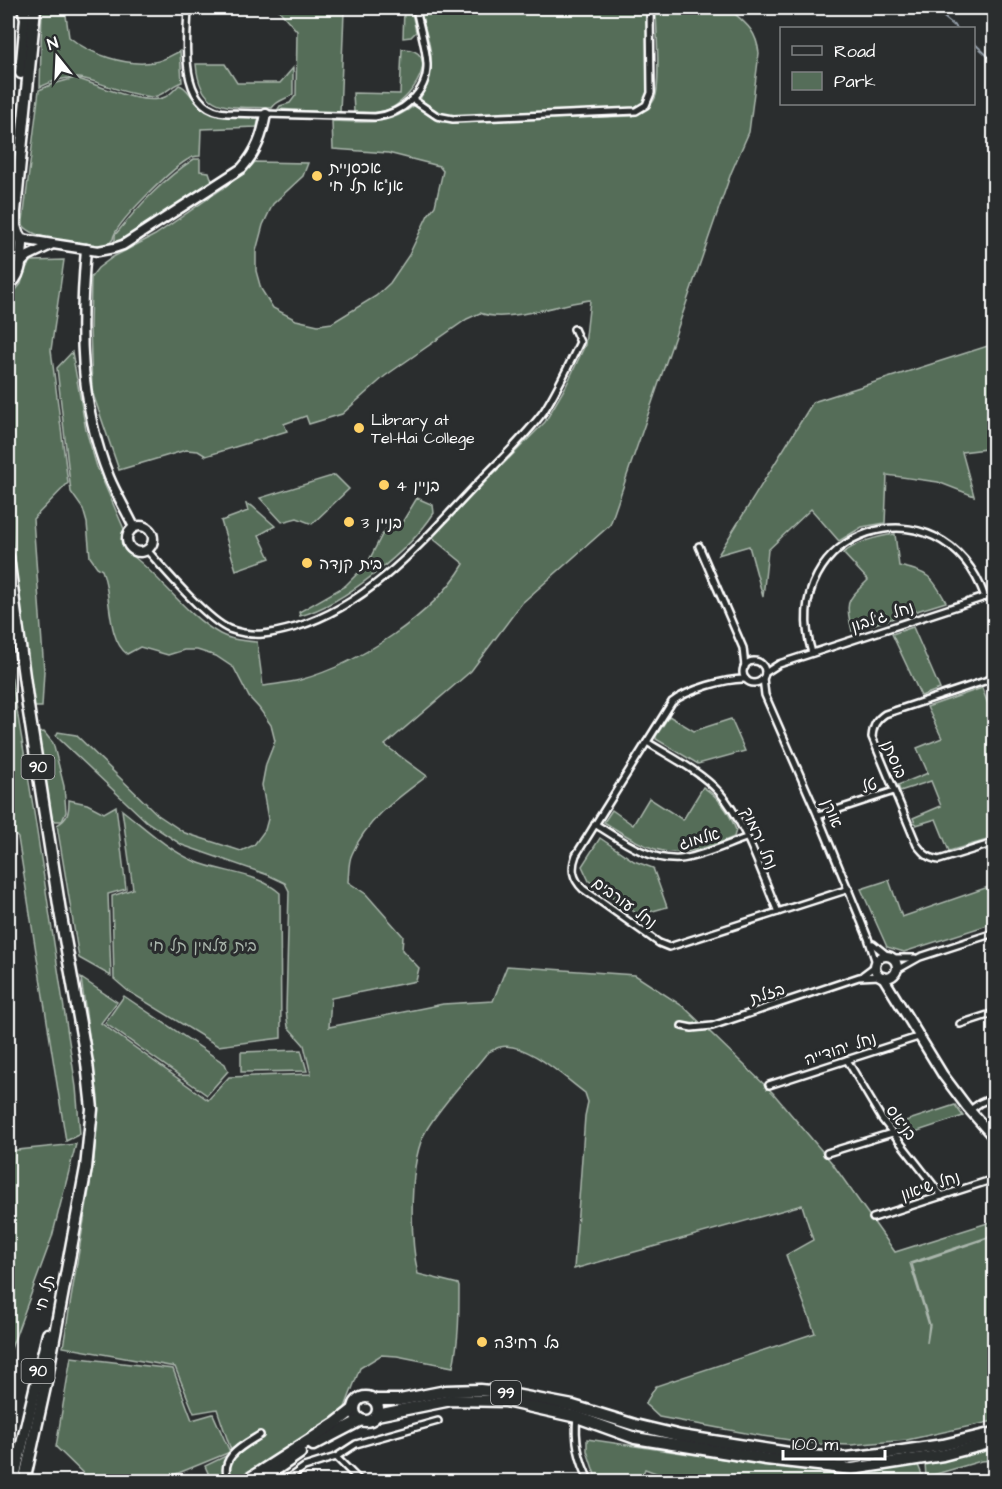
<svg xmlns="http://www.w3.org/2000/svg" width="1002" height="1489" font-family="'Architects Daughter','Playpen Sans Hebrew',sans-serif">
  <rect width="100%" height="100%" fill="#2a2d2e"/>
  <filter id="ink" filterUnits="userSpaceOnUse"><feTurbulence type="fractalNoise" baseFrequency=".0167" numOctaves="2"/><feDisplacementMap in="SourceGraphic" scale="12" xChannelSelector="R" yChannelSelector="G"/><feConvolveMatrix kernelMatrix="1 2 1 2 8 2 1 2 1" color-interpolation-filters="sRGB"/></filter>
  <g filter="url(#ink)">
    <g fill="#556d59" stroke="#aab6ac" stroke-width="1.5">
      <path d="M42,8H65L69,37C89,54 127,67 154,62C163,61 172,55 180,51L182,82C171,85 166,95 153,97C148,97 141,95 135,94C94,86 83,66 40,87Z"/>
      <path d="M277,8H336L344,12L340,113L278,109L280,106L290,103L296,95L297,31Z"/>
      <path d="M386,8H411L416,32L411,37L403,38L404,10Z"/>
      <path d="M419,8L485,12V8H648L649,93L645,103L635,109L453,117L437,114L420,103C420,93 428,85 430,75C435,53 425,30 419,8Z"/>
      <path d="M656,8H728C745,23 756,29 759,53L749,132L731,173L610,525L522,603L471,671L385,745L427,776C399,797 366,820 352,854C348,862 349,873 348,882L366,894L403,936L402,950L419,968L416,981L331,998L329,1027L443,1004L493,1001L507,966L635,975L684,1007L773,1093L832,1163L895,1252L994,1221V1235L910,1263L929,1325L927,1343L930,1325L912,1264L994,1236V1421L907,1440L851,1445L818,1444L762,1436L659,1417L645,1404L656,1386L815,1333L786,1255L813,1240L802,1205L574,1269L585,1116L588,1102L585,1093C566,1079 525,1040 500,1047C496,1048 491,1051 487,1053C468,1077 443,1103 427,1129C408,1159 410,1239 418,1274L458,1284L459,1287C459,1314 459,1340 453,1367L397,1356L381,1355L360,1368L344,1410L321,1428L238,1481H195L209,1475L205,1466L232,1453L217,1409L194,1413L175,1367L63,1347L94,1160L98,1098L81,978L117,1002L101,1023L208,1100L229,1077L311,1074L304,1045L288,1027L286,1010L289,891L285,883L268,875L182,845L147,822L56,736L58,732L76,735L158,815L185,833L241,851L254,845L265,830L268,819L262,785L266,764L275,741L271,725L259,708L249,697L234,668L216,656L197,650H184L168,655L140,647L127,654C106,638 112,594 102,570L97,567L90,557L87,523L83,509L71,492L57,368L72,352L86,430L97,467L124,529L129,553C162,577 185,615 220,634C231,640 245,641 257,642L263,686C275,684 288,683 300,680C358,664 433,616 464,564L431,537L545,422L566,386L585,345L590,300C561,303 507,324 480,313L467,319L385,376L342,414L309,424L306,416L284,424L287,431L206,456L198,451L186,450L119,470L92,391L90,327L91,277L98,268L113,257L155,235L245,173L255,162L308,163L303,176L273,204L263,225L256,251V271L261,289L273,308L296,320L318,325L332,323L376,296L390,283L409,255L428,215L435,206L443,171L439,166L388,153L333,149L332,121C364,122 388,127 415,105L441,122L633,116C641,112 651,108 655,98C661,84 656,26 656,8Z"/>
      <path d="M402,49C445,49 411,102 387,110C378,114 365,112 354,112L353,93L400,94Z"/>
      <path d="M196,64H225L237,83H280L293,68V94C286,100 278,99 272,108C232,106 200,115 196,64Z"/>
      <path d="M75,78C97,84 144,107 165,97C170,95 175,89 179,85C187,87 190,96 196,101C216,120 233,117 259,117L257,127L201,129L200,156C195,156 191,157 187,160C172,169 114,224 113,239L108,245C90,247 33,240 23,225V221L39,90L53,84Z"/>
      <path d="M194,159H200V171L209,172L212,181L122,240L111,245L115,240V235C138,207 163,179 194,159Z"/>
      <path d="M64,260L51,350L68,483L33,519L44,671L42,707H31L17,601L8,485V312L11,296L21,284L25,269L32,261Z"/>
      <path d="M994,344V448L962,452L974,496L938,482L887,475L885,523L862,527L839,541L811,509L768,550L763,597L749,546L718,555L813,402Z"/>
      <path d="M335,475L349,489L312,524L297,518L282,522L260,498Z"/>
      <path d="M417,498L433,505L434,513C410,550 344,604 300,616L299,612L345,586L367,564L382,535L391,524L403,521Z"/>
      <path d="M246,504L252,506L275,526L259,535L270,558L236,570L221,521L248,511Z"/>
      <path d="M895,534L899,566C928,572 932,576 946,602L852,631C845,600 846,602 868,580L843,553C860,541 875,537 895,534Z"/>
      <path d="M913,627L940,689L921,696L892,634Z"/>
      <path d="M8,657L33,806L76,1087L80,1134L66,1141L18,838L8,827Z"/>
      <path d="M982,688L994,720V838L949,851L936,819L916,825L913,818L941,806L931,781L900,791L898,785L928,773L917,748L942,738L927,707Z"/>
      <path d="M669,716L694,731L731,719L745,751L698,764L656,739V736Z"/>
      <path d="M44,732L53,743L64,786L66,812L62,821H56L52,819L37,733Z"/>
      <path d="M703,787C719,797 729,811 736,830L734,837C675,862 657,856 604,822L612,810L633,825L649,798L683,820Z"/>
      <path d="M69,800L87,804L104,813L116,806L126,889L108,894L111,976L79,958L57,825C68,819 69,813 69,800Z"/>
      <path d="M122,810C144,827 167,849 194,861C221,873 257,872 280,893L281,1038L218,1046L128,991L114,979L112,896L133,889Z"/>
      <path d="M600,838L634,861L653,868L667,907L639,915L589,881L582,866Z"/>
      <path d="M889,880L902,917L994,885V923L904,952L887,947L861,889Z"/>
      <path d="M124,996L225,1064L228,1071L207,1095L105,1023Z"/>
      <path d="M301,1050L307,1071L241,1072V1052Z"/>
      <path d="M955,1105L963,1116L903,1136L893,1125Z"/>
      <path d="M76,1144L52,1237L9,1354L8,1151Z"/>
      <path d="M71,1357L173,1369L192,1420L213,1414L230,1452L159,1481H91L56,1447Z"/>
      <path d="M587,1439L771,1466L862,1473L918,1465L923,1477L909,1482H681L645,1469L640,1481H597L587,1451Z"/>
      <path d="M994,1446V1460L981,1461L926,1477L925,1463Z"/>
    </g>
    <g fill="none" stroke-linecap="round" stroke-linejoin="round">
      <g stroke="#959fa9" stroke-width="2">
        <path d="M933,8L957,28"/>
        <path d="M974,43L994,62"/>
      </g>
      <g stroke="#fff" stroke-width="10">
        <g id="street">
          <path d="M188,8C187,42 177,110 227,113L375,117C402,114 428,93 427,64C426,45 419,26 416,8"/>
          <path d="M412,99L437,116L453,119L636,111L646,105L651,93L650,8"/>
          <path d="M699,546L743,648L745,667"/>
          <path d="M147,550C164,569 207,620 229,629C254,638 271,634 296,627C371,604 424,540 476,485C497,463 527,435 544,411C558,389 569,365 580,342L574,329"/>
          <path d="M812,653C775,530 941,474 985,597"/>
          <circle cx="754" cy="672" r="11"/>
          <path d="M765,673L779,664L994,594"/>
          <path d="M763,678L765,695L818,816L868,938L876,963"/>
          <path d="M994,678L885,714C876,720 873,726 872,737L917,845C924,854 928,858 939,860L994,843"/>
          <path d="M746,679C727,678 687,690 672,702L576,855C571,868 572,878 583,889L659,943L669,947L849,889"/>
          <path d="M647,742C671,757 700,771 719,792C744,818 763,878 778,912"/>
          <path d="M818,816L894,791"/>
          <path d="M595,824C621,840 648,861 680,859C698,858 728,844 746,838"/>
          <path d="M873,944L889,957"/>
          <path d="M892,958H915"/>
          <path d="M895,971L920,957L994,933"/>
          <path d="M863,975L875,966"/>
          <path d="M960,1024L994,1013"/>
          <path d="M682,1026L692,1028L712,1026L859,977L880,976"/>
          <path d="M847,1060L882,1119L942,1196"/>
          <path d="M769,1085L918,1037"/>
          <path d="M970,1110L980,1103L994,1097"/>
          <path d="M827,1153L892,1133"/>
          <path d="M873,1218L994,1179"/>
          <path d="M577,1417C574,1440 579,1461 590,1482"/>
          <path d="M336,1457L361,1482"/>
          <path d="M229,1482C218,1457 242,1446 260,1435"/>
          <path d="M283,1482L304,1467L336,1457L356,1444L438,1421"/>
          <path d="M650,1482V1481"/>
        </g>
      </g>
      <g stroke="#fff" stroke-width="13">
        <g id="secondary">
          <path d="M21,239L98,251L114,248L123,245L242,168C257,151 262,136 266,114"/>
          <path d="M86,249C79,329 79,402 109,477C116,494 126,510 134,527"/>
          <path d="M19,265L28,256L51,245"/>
          <circle cx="140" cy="539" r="13"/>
          <circle cx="886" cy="967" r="11"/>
          <path d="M883,977L943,1075L967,1107L994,1138"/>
        </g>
      </g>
      <g stroke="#fff" stroke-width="15">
        <g id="highway">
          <path d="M21,73L26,18L23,8"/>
          <path d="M8,230C15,231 21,236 22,244C21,257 21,279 8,284"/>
          <path d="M18,236L15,226V212L35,8"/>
          <path d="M8,557L28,706L60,911L87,1063L92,1109L86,1168L45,1387L24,1482"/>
          <circle cx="366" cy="1409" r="12"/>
          <path d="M374,1400H400L446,1391L480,1390L499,1392L573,1406L635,1425L681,1436L808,1456L846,1458L889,1453L943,1445L994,1433"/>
          <path d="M377,1415L451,1400L505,1401L577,1417L635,1438L766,1459L852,1469L943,1455L994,1442"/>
          <path d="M313,1445L361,1420"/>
          <path d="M13,1482L48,1334"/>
          <path d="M244,1482L336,1423L354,1409"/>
          <path d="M258,1482L300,1453"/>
        </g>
      </g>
      <use href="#street" stroke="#2a2d2e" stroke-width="5"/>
      <use href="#secondary" stroke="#2a2d2e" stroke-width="8"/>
      <use href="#highway" stroke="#2a2d2e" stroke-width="10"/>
    </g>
  </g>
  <g fill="#ffd166" stroke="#2a2d2e" stroke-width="2">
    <circle cx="317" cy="176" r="6"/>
    <circle cx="359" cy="428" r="6"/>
    <circle cx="384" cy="485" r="6"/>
    <circle cx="349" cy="522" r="6"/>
    <circle cx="307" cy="563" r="6"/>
    <circle cx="482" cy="1342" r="6"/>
  </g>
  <g text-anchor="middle" stroke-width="6" stroke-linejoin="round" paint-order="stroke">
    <g fill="#2a2d2e" stroke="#bfc0c0" stroke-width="1.5">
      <rect x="21.5" y="755" width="33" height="24" rx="4.5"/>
      <rect x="21.5" y="1359" width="33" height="24" rx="4.5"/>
      <rect x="491" y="1381" width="30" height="24" rx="4.5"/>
    </g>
    <g font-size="15" font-weight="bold" fill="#fff">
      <text x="38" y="772">90</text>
      <text x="38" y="1376">90</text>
      <text x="506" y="1398">99</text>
    </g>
    <g font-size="16" fill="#fff" stroke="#2a2d2e" text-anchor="start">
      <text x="329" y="173">אכסניית<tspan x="329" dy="18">אנ"א תל חי</tspan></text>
      <text x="371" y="425">Library at<tspan x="371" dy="18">Tel-Hai College</tspan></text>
      <text x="396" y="491">בניין 4</text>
      <text x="361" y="528">בניין 3</text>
      <text x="319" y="569">בית קנדה</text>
      <text x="494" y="1348">בל רחיצה</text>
    </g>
    <g font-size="16" fill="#fff" stroke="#2a2d2e">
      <text transform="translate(882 616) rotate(-18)" y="6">נחל ג'לבון</text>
      <text transform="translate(895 759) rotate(67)" y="6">בוסתן</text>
      <text transform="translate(869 785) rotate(-18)" y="6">טל</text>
      <text transform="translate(833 813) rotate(67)" y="6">אורן</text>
      <text transform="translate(699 838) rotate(-16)" y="6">אלמוג</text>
      <text transform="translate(760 838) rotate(66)" y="6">נחל ירמוך</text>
      <text transform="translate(625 902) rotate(36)" y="6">נחל עורבים</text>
      <text transform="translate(767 993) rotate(-18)" y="6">בזלת</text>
      <text transform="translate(840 1048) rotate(-18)" y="6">נחל יהודייה</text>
      <text transform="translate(902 1122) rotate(54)" y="6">בניאס</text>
      <text transform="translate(930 1185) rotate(-18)" y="6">נחל שיאון</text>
      <text transform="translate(44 1293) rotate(-75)" y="6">תל חי</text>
    </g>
    <g font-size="16" fill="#aab6ac" stroke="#2a2d2e">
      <text x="203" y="951">בית עלמין תל חי</text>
    </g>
  </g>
  <rect width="1002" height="1489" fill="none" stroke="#2a2d2e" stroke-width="30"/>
  <rect x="15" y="15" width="972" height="1459" fill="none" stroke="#fff" stroke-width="2" filter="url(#ink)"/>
  <rect x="780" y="27" width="195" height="78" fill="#2a2d2e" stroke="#7f8182" stroke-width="1.5"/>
  <rect x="792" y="46" width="30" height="9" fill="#2a2d2e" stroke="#7f8182" stroke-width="1.5"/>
  <text x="834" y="57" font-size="18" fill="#ffffff">Road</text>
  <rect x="792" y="72" width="30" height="18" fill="#556d59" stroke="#7f8182" stroke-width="1.5"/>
  <text x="834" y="87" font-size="18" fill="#ffffff">Park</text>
  <g transform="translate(57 57) rotate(342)" stroke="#2a2d2e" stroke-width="4.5" paint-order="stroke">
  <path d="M0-4.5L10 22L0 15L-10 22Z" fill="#ffffff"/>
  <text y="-9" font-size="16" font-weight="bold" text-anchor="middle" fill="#ffffff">N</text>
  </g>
  <path d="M783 1450v9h102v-9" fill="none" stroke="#ffffff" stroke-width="3"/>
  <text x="792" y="1450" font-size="18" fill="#ffffff" stroke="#2a2d2e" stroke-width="4.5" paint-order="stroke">100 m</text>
</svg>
